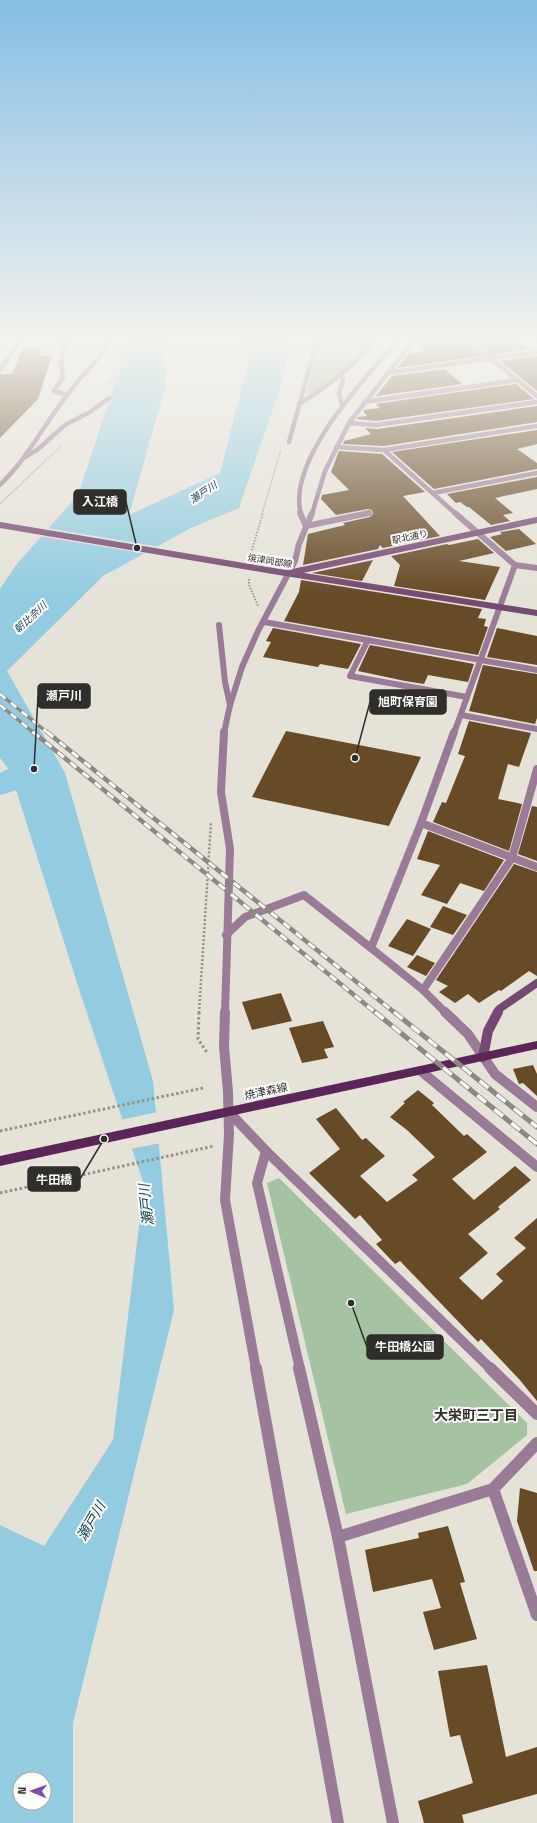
<svg xmlns="http://www.w3.org/2000/svg" width="537" height="1823" font-family="'Space Grotesk','Noto Sans JP',sans-serif">
  <rect width="100%" height="100%" fill="#e5e2d7"/>
  <g fill="#a5c3a2">
    <path d="M320,341H368C358,358 328,383 310,394L306,393Z"/>
    <path d="M279,1178L527,1423V1435L467,1484L346,1514L267,1183Z"/>
  </g>
  <path fill="#93cce0" fill-rule="evenodd" d="M129,341H165V388L129,515L220,473L249,359L246,341H289L283,380L239,508L191,528L103,576L7,671L65,773L153,1081L174,1310L73,1723V1823H0V1525L44,1546L113,1440L144,1185L78,986L10,771L0,758V589L16,565L78,495ZM20,1779H44V1803H20Z"/>
  <g fill="#e5e2d7">
    <path d="M46,528L160,547L148,554L39,536Z"/>
    <path d="M158,1112L161,1143L130,1149L120,1120Z"/>
  </g>
  <g fill="none" stroke-linecap="round" stroke-linejoin="round">
    <path fill="#93cce0" fill-rule="evenodd" d="M34,760L45,762L49,769C40,783 16,791 0,795V773L23,762Z"/>
  </g>
  <g fill="#674a26">
    <path d="M417,341H465L467,344L482,356L397,368L408,354L425,351Z"/>
    <path d="M475,341H517L528,349L492,355Z"/>
    <path d="M23,347H41L40,356H52L38,399L0,438V374H12Z"/>
    <path d="M537,356V391L500,361L536,356Z"/>
    <path d="M445,369L462,384L376,396L392,376Z"/>
    <path d="M516,384L534,399L376,421L357,419L358,417L367,416L363,411L364,410L380,408L376,404Z"/>
    <path d="M537,406V422L384,446L343,444L344,441L371,434L365,428L377,429Z"/>
    <path d="M537,430V444L517,449L537,463V469L434,489L392,452Z"/>
    <path d="M339,451L382,454L425,492L403,496L440,536L383,548L380,545L378,549L303,565L308,534L345,525L343,523L370,517L373,514L372,510L368,509L336,515L321,499L322,495L349,490L331,472Z"/>
    <path d="M537,477V489L495,498L513,513L503,515L510,521L491,525L469,507H467L460,502L456,503L447,494Z"/>
    <path d="M519,529L536,544L506,551L490,537L502,534L500,532Z"/>
    <path d="M478,539L494,553L459,561L500,567L485,600L394,586L400,565L391,556L447,544L449,545Z"/>
    <path d="M373,560L362,581L312,573Z"/>
    <path d="M301,580L482,609L478,618L486,619L484,626L488,627L478,655L284,621L299,592Z"/>
    <path d="M273,628L361,644L348,669L320,664L318,667L263,657L271,642L266,641Z"/>
    <path d="M497,628L537,636V665L487,657Z"/>
    <path d="M370,645L474,664L468,682L428,675L424,684L405,681L358,671Z"/>
    <path d="M483,665L537,674V718L535,724L469,711Z"/>
    <path d="M469,721L531,733L519,767L508,764L498,799L522,804L509,851L433,822L442,802L446,803L465,756L458,754Z"/>
    <path d="M286,731L421,757L389,826L252,797Z"/>
    <path d="M532,806L537,807V861L518,854Z"/>
    <path d="M428,831L504,860L484,891L460,883L447,904L421,895L440,865L417,859Z"/>
    <path d="M514,864L537,872V976L529,971L501,991L499,990L479,1003L468,994L455,1003L439,992L448,986L436,980Z"/>
    <path d="M443,906L467,915L453,935L430,927Z"/>
    <path d="M407,919L431,929L413,956L388,946Z"/>
    <path d="M417,955L435,963L426,976L407,967Z"/>
    <path d="M281,993L292,1021L252,1030L242,1002Z"/>
    <path d="M323,1021L334,1047L324,1049L328,1058L302,1063L289,1028Z"/>
    <path d="M533,1065L537,1074V1096L523,1083L519,1084L513,1069Z"/>
    <path d="M418,1090L434,1103L432,1105L464,1136L467,1134L487,1152L452,1179L474,1200L515,1166L531,1180L498,1207L500,1209L468,1234L488,1253L459,1278L482,1300L503,1281L496,1274L526,1248L514,1238L537,1218V1401L519,1379L481,1339L478,1342L400,1261L395,1264L376,1244L382,1240L360,1215L355,1219L309,1173L340,1149L316,1119L336,1108L362,1140L366,1138L385,1156L360,1176L387,1202L418,1180L412,1175L435,1157L407,1130L390,1117L405,1103L403,1102Z"/>
    <path d="M520,1488L537,1493V1571H534L517,1521Z"/>
    <path d="M448,1526L465,1582L460,1583L477,1639L434,1650L423,1612L441,1608L432,1579L373,1592L365,1550L419,1538L418,1533Z"/>
    <path d="M487,1665L506,1757L537,1747V1794L462,1815L464,1823H424L418,1801L473,1783L460,1735L450,1737L438,1671Z"/>
  </g>
  <g fill="none" stroke-linecap="round" stroke-linejoin="round">
    <g stroke="#94928a" stroke-width="1.5" stroke-dasharray="1 1" stroke-linecap="butt">
      <path d="M104,386L111,383L128,341"/>
      <path d="M0,504L62,445"/>
      <path d="M262,514L281,449"/>
    </g>
    <g stroke="#94928a" stroke-width="2" stroke-dasharray="1.5 1.5" stroke-linecap="butt">
      <path d="M250,556L263,513"/>
      <path d="M249,579V585L258,606"/>
    </g>
    <path stroke="#94928a" stroke-width="2.5" stroke-dasharray="2 2" stroke-linecap="butt" d="M199,1013L211,822"/>
    <g stroke="#94928a" stroke-width="3" stroke-dasharray="2.5 2.5" stroke-linecap="butt">
      <path d="M199,1012L198,1039L208,1054"/>
      <path d="M0,1131L203,1088"/>
      <path d="M0,1193L214,1146"/>
    </g>
    <g stroke="#9a7b97" stroke-width="4.5">
      <path d="M340,374L343,379L339,394L342,405"/>
      <path d="M299,404C321,391 359,363 372,341"/>
      <path d="M289,442L317,341"/>
      <path d="M25,457L37,450L65,425L90,412L109,398"/>
    </g>
    <path stroke="#9a7b97" stroke-width="6" d="M219,625L225,682L230,705"/>
    <path stroke="#9a7b97" stroke-width="8" d="M226,935L245,917L304,895L371,948"/>
    <g stroke="#9a7b97" stroke-width="4.5">
      <path d="M65,341L61,364L63,377L54,391L67,395"/>
      <path d="M469,341L537,396"/>
      <path d="M0,370L20,341"/>
      <path d="M387,373L537,352"/>
      <path d="M364,402L518,380"/>
      <path d="M349,423L376,425L537,402"/>
      <path d="M336,447L384,450L537,426"/>
      <path d="M384,450L456,514"/>
      <path d="M0,485C28,458 44,424 68,394C81,375 99,362 110,341"/>
      <path d="M433,493L537,473"/>
      <path d="M301,514C286,461 365,378 397,341"/>
      <path d="M312,514L325,471L349,423L413,341"/>
      <path d="M366,514L369,513"/>
    </g>
    <g stroke="#9a7b97" stroke-width="6">
      <path d="M300,513L306,526"/>
      <path d="M306,526L369,513"/>
      <path d="M515,565L537,568"/>
      <path d="M264,622L537,670"/>
      <path d="M368,640L350,676L467,697"/>
      <path d="M461,715L537,729"/>
      <path d="M224,733L230,705L242,667L258,631L295,561L299,544L312,513"/>
      <path d="M454,733L515,565L455,513"/>
    </g>
    <g stroke="#9a7b97" stroke-width="8">
      <path d="M224,732L221,792L230,849L225,1013"/>
      <path d="M421,823L537,867"/>
      <path d="M423,990L512,858L537,769"/>
      <path d="M446,1013L423,990L371,948L421,823L454,732"/>
    </g>
    <g stroke="#9a7b97" stroke-width="10">
      <path d="M225,1012L224,1046L228,1092L229,1134L225,1200L256,1369"/>
      <path d="M445,1012L468,1034L495,1074L537,1107"/>
      <path d="M421,1071L537,1167"/>
      <path d="M229,1112L266,1151L491,1369"/>
      <path d="M266,1151L257,1183L300,1369"/>
    </g>
    <g stroke="#9a7b97" stroke-width="12">
      <path d="M256,1368L338,1823"/>
      <path d="M299,1368L338,1537"/>
      <path d="M490,1368L537,1414"/>
      <path d="M493,1489L537,1615"/>
      <path d="M393,1823L338,1537L493,1489L537,1443"/>
    </g>
    <g stroke="#764972" stroke-width="6">
      <path d="M273,571L537,613"/>
      <path d="M293,572L537,520"/>
    </g>
    <path stroke="#764972" stroke-width="8" d="M497,1013L499,1009L537,983"/>
    <path stroke="#764972" stroke-width="10" d="M483,1057L488,1031L498,1012"/>
    <path fill="#5b2558" fill-rule="evenodd" d="M537,1041V1049L0,1166V1156Z"/>
    <g stroke="#8b8982" stroke-width="3.5">
      <g id="rail-far2">
        <path d="M0,694L48,733"/>
        <path d="M0,705L34,733"/>
      </g>
    </g>
    <g stroke="#8b8982" stroke-width="4.5">
      <g id="rail-far1">
        <path d="M33,732L376,1013"/>
        <path d="M47,732L395,1013"/>
      </g>
    </g>
    <g stroke="#8b8982" stroke-width="5">
      <g id="rail">
        <path d="M375,1012L537,1144"/>
        <path d="M394,1012L537,1127"/>
      </g>
    </g>
    <use href="#rail-far2" stroke="#fff" stroke-width="2.5" stroke-dasharray="7" stroke-linecap="butt"/>
    <use href="#rail-far1" stroke="#fff" stroke-width="3" stroke-dasharray="8" stroke-linecap="butt"/>
    <use href="#rail" stroke="#fff" stroke-width="3.5" stroke-dasharray="11" stroke-linecap="butt"/>
    <path stroke="#764972" stroke-width="6" d="M0,525L273,571"/>
  </g>
  <linearGradient id="sky" x2="0" y2="1"><stop stop-color="#86bee5"/><stop offset="0.57" stop-color="#f3f2ed"/><stop offset="1" stop-color="#f3f2ed" stop-opacity="0"/></linearGradient>
  <rect width="537" height="596" fill="url(#sky)"/>
  <g text-anchor="middle" stroke-width="4" stroke-linejoin="round" paint-order="stroke">
    <g font-size="9" fill="#2f2e2a" stroke="#fff">
      <text transform="translate(410 537) rotate(-12)" y="3">駅北通り</text>
      <text transform="translate(270 561) rotate(9)" y="3">焼津岡部線</text>
    </g>
    <g font-size="10" font-style="italic" fill="#154655" stroke="#fff">
      <text transform="translate(203 492) rotate(-34)" y="4">瀬戸川</text>
      <text transform="translate(30 617) rotate(-43)" y="4">朝比奈川</text>
    </g>
    <g font-size="11" fill="#2f2e2a" stroke="#fff">
      <text transform="translate(266 1091) rotate(-12)" y="4">焼津森線</text>
    </g>
    <g font-size="14" font-style="italic" fill="#154655" stroke="#fff">
      <text transform="translate(146 1205) rotate(-96)" y="5">瀬戸川</text>
      <text transform="translate(91 1521) rotate(-60)" y="5">瀬戸川</text>
    </g>
    <g font-size="14" font-weight="bold" fill="#2f2e2a" stroke="#fff">
      <text x="476" y="1420">大栄町三丁目</text>
    </g>
  </g>
  <path fill="none" stroke="#2f2e2a" stroke-width="1.5" d="M137 548L126 502M34 769L38 696M355 758L370 702M104 1139L80 1179M351 1303L367 1347"/>
  <g fill="#2f2e2a" stroke="#fff" stroke-width="1.5">
    <circle cx="137" cy="548" r="4"/>
    <circle cx="34" cy="769" r="4"/>
    <circle cx="355" cy="758" r="4"/>
    <circle cx="104" cy="1139" r="4"/>
    <circle cx="351" cy="1303" r="4"/>
  </g>
  <g fill="#2f2e2a" stroke="#2f2e2a" stroke-width="1.5">
    <rect x="74" y="490" width="52" height="24" rx="4"/>
    <rect x="38" y="684" width="52" height="24" rx="4"/>
    <rect x="370" y="690" width="76" height="24" rx="4"/>
    <rect x="28" y="1167" width="52" height="24" rx="4"/>
    <rect x="367" y="1335" width="76" height="24" rx="4"/>
  </g>
  <g font-size="12" text-anchor="middle" font-weight="bold" fill="#fff">
    <text x="100" y="506">入江橋</text>
    <text x="64" y="700">瀬戸川</text>
    <text x="408" y="706">旭町保育園</text>
    <text x="54" y="1184">牛田橋</text>
    <text x="405" y="1351">牛田橋公園</text>
  </g>
  <g transform="translate(32 1791) rotate(272)"><circle r="19" fill="#ffffff" stroke="#acabaa"/>
  <path d="M0-3L7 15L0 10L-7 15Z" fill="#7f48bf"/>
  <text y="-6" font-size="11" font-weight="bold" text-anchor="middle" fill="#2f2e2a">N</text>
  </g>
</svg>
